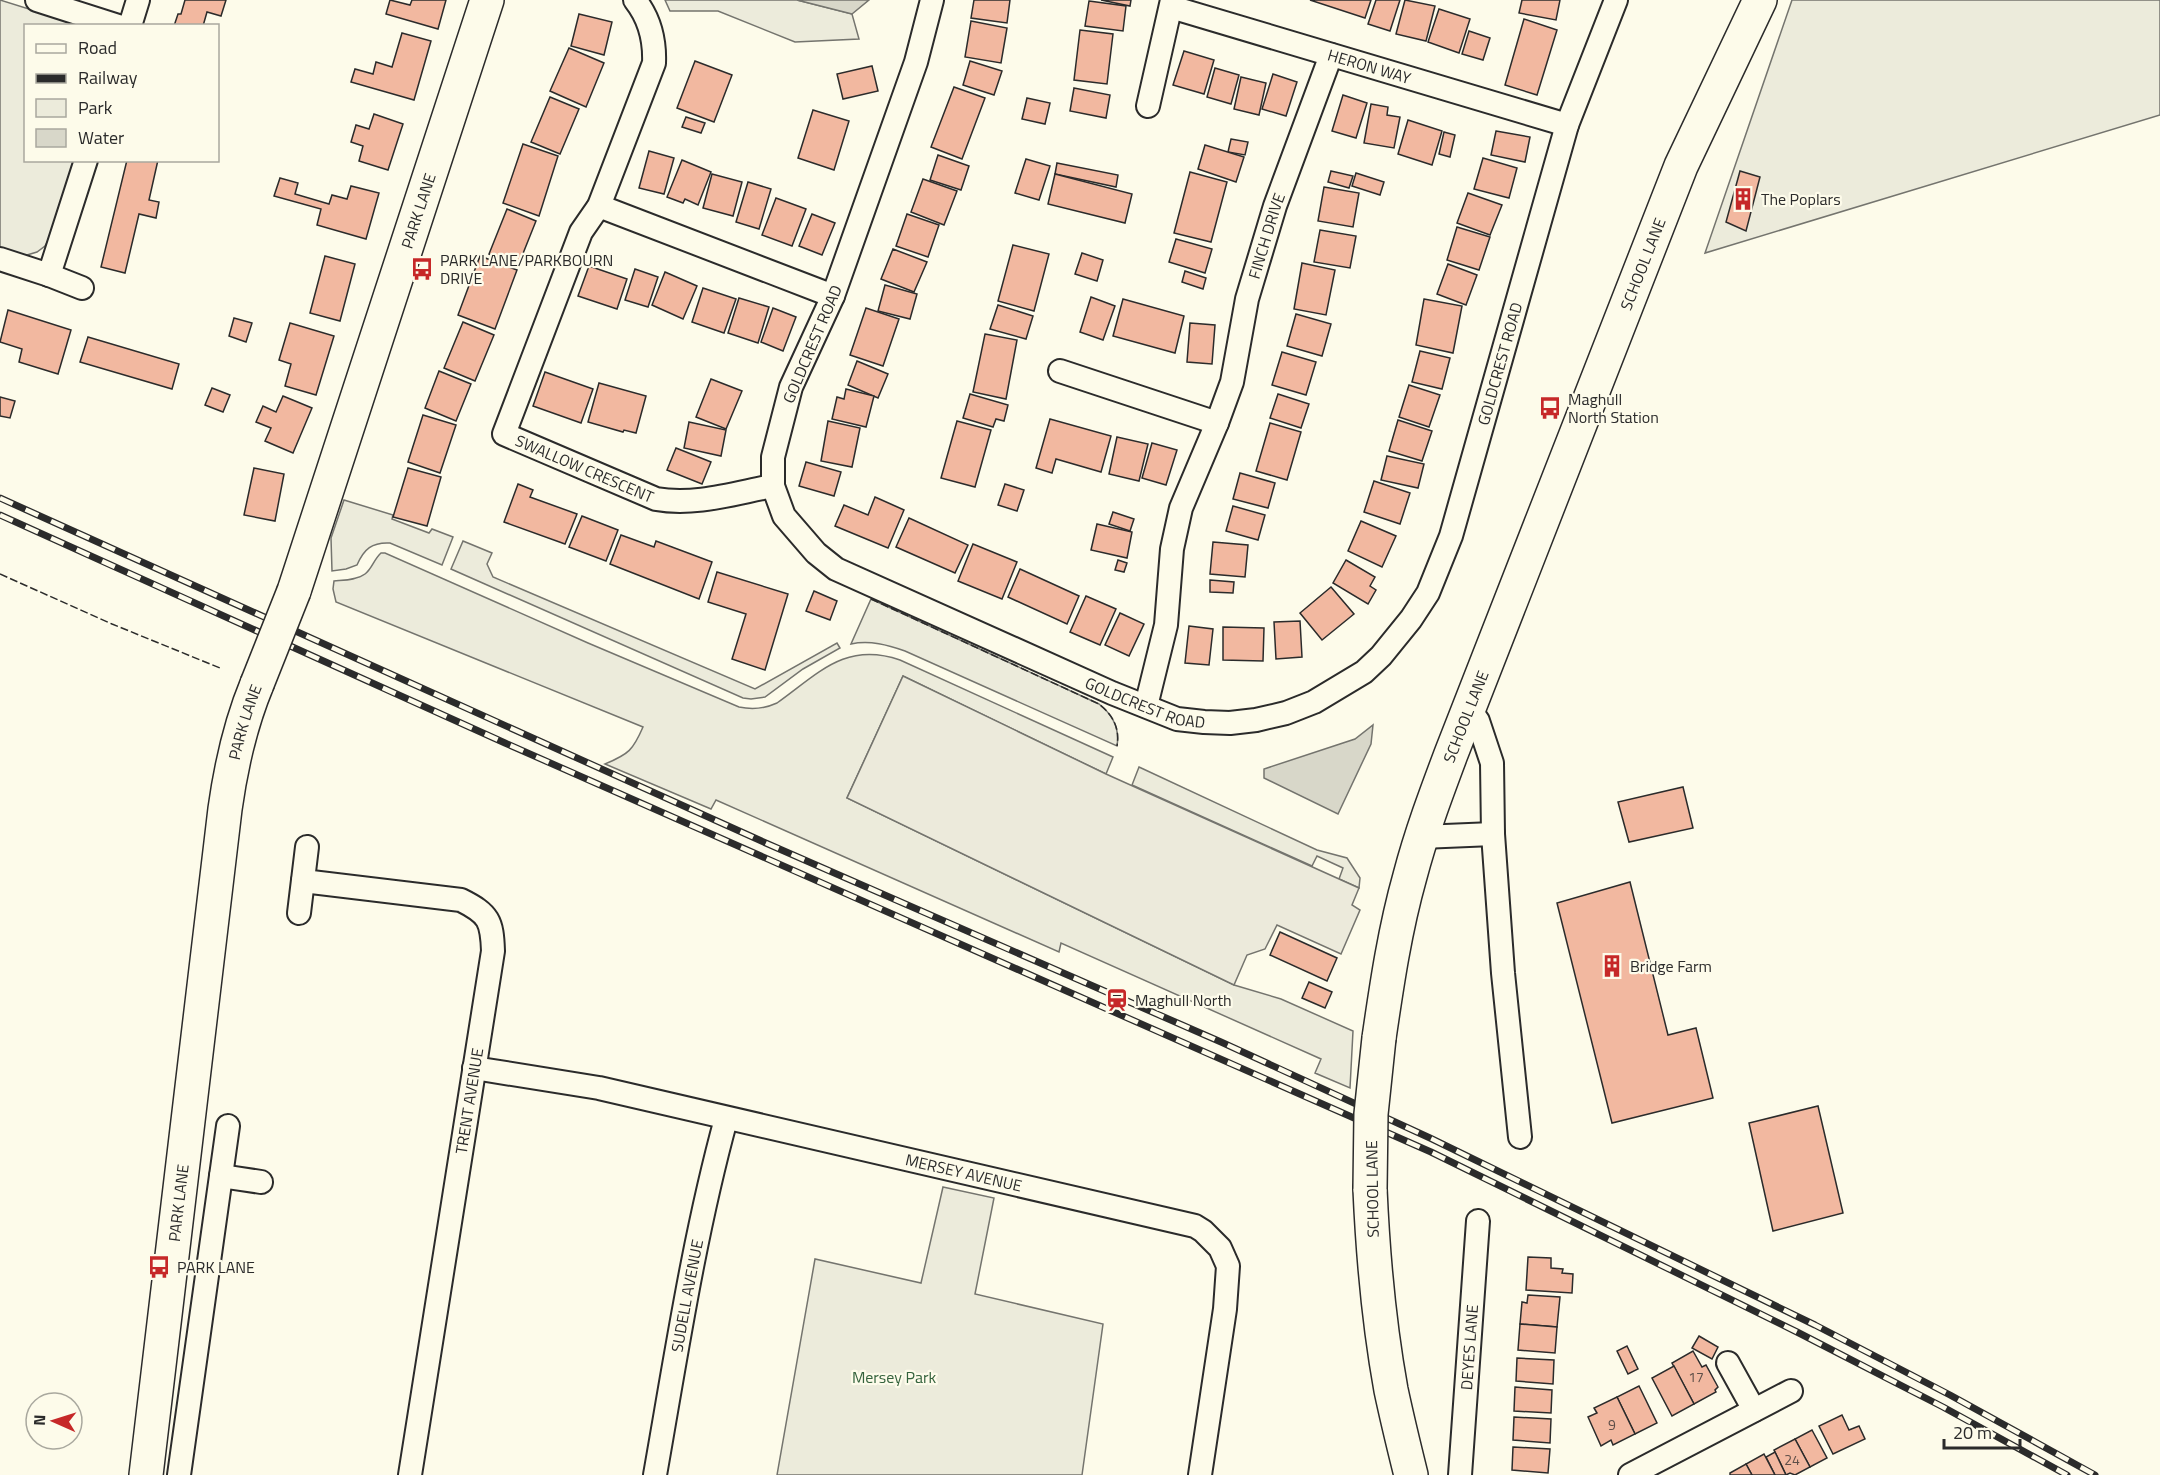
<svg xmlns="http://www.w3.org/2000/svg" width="2160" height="1475" font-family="'Titillium Web',sans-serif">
  <rect width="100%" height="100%" fill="#fdfbea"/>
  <g fill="#ecebdb" stroke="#74746e" stroke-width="1.5">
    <path d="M0,0L80,25L26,26V160L77,161L50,238L45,246L37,252L27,255L19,256L0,251Z"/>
    <path d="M665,0H797L852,14L859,39L795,42L718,11H670Z"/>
    <path d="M1792,0H2160V115L1705,253Z"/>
    <path d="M344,500L393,515L392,519L429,533L432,529L453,537L442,565L390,543C372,542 364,549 357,565L346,569L332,571L331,538Z"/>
    <path d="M463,541L492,553L487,564L493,577L755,689L837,643L840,648L803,669L765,697L751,699L743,698L451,569Z"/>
    <path d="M381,553H385L588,643L739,707C753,710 764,709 777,703C818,674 845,641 900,660L1113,757L1106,774L903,676L847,798L1234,985L1281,999L1353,1031L1350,1088L1315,1073L1321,1059L1061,943L1059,952L716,800L711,809L605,764C629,754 633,750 643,727L336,602L333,589L334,581C344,580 357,580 365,574C372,569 374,559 381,553Z"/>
    <path d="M871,599L1099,704C1113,715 1120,728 1117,746L905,651C888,645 870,640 851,644Z"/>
    <path d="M1139,767L1317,850L1347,858L1360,878L1359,888L1339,879L1343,868L1317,856L1312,866L1132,785Z"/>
    <path d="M943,1187L994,1198L975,1294L1103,1324L1082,1475H777L815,1259L921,1283Z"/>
  </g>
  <path fill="#eceadb" stroke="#74746e" stroke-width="1.5" d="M903,676L1106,774L1359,888L1352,905L1360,910L1341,954L1277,925L1265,949L1247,955L1234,985L847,798Z"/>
  <g fill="#d8d7c9" stroke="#74746e" stroke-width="1.5">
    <path d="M797,0H869L852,14Z"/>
    <path d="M1373,725L1371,744L1338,814L1264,778V769L1355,739Z"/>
  </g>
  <g fill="#f2b8a0" stroke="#2b2b2b" stroke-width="1.5">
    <path d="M185,0H226L221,16L207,12L203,26H174L178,14H181Z"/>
    <path d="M390,0L410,5L412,0H446L438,29L386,14Z"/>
    <path d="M974,0H1010L1007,23L971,18Z"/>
    <path d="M1101,0H1131L1130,6Z"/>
    <path d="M1310,0H1371L1365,18Z"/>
    <path d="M1376,0H1400L1390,31L1368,24Z"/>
    <path d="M1405,0L1435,6L1426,41L1396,34Z"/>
    <path d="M1522,0H1560L1556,20L1519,13Z"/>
    <path d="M1089,1L1126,6L1123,31L1085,26Z"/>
    <path d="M1439,9L1470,19L1459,53L1428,42Z"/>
    <path d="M579,14L612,22L604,55L571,46Z"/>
    <path d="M1524,19L1557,30L1537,95L1505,85Z"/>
    <path d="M971,21L1007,28L1001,63L965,57Z"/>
    <path d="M1080,30L1113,34L1107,84L1074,80Z"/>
    <path d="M1469,31L1490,38L1483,60L1462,54Z"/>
    <path d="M402,33L431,41L414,100L351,82L355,69L373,74L376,62L392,67Z"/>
    <path d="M569,48L604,63L586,107L550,91Z"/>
    <path d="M1184,51L1214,60L1204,94L1173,85Z"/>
    <path d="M695,61L732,75L714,122L677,108Z"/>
    <path d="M970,61L1002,71L994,95L963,85Z"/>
    <path d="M872,66L878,91L843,99L837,74Z"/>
    <path d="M1215,68L1239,75L1231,104L1207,97Z"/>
    <path d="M1273,74L1297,82L1286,116L1262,109Z"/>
    <path d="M1241,77L1266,83L1259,115L1234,109Z"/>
    <path d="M954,87L985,98L962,159L931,147Z"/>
    <path d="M1074,88L1110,95L1106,118L1070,111Z"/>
    <path d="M1343,95L1367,103L1356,138L1332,131Z"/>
    <path d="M550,97L579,109L560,154L531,142Z"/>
    <path d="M1027,98L1050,103L1045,124L1022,119Z"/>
    <path d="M1371,104L1388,107L1387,115L1400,117L1394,148L1364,143Z"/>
    <path d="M813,110L849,121L834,170L798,158Z"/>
    <path d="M374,114L403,124L388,170L359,161L363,146L351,142L356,125L369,129Z"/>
    <path d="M686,117L705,123L701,133L682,127Z"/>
    <path d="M1408,120L1442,131L1432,165L1398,154Z"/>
    <path d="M1496,131L1530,137L1525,162L1491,155Z"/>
    <path d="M1444,132L1455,135L1450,157L1439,154Z"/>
    <path d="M1231,139L1248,142L1245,155L1228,152Z"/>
    <path d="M523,144L558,156L539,216L503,203Z"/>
    <path d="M1205,145L1244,157L1236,182L1198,169Z"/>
    <path d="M649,151L674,158L664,194L639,188Z"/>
    <path d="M938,155L969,166L961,190L930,180Z"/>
    <path d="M1483,158L1517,168L1509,198L1474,189Z"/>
    <path d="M1026,159L1050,166L1039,200L1015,193Z"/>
    <path d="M127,160H158L149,200L159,202L156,218L139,214L125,273L101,267Z"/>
    <path d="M682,160L711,172L698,205L685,199L683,203L667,197Z"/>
    <path d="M1057,163L1118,175L1116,187L1055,174Z"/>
    <path d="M1331,171L1353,176L1349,188L1328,182Z"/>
    <path d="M1740,171L1760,177L1746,231L1726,222Z"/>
    <path d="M1190,172L1227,182L1211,242L1174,233Z"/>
    <path d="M1356,173L1384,182L1380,195L1352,186Z"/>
    <path d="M712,174L742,182L733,216L703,208Z"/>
    <path d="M1055,174L1132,194L1125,223L1048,204Z"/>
    <path d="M280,178L298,183L295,194L329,204L332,195L347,199L351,186L379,193L366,239L317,225L321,209L274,196Z"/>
    <path d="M923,179L957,191L944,225L911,212Z"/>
    <path d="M748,182L771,189L759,229L736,222Z"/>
    <path d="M1324,187L1359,193L1353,227L1318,221Z"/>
    <path d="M1468,193L1502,205L1490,235L1457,223Z"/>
    <path d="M776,198L806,209L792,246L762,235Z"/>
    <path d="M507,209L536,221L518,266L489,254Z"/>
    <path d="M812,214L835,223L822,255L799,246Z"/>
    <path d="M907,214L939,225L928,257L896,246Z"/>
    <path d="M1457,227L1490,237L1479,270L1447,260Z"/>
    <path d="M1320,230L1356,236L1350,268L1314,262Z"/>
    <path d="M1176,239L1212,249L1205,273L1169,262Z"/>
    <path d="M1013,245L1049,254L1034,311L998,301Z"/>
    <path d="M893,249L927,262L914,292L881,279Z"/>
    <path d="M1082,253L1103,260L1097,281L1075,274Z"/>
    <path d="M325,256L355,264L340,321L310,313Z"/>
    <path d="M480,256L517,270L495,329L458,315Z"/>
    <path d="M1302,263L1335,270L1326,315L1294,309Z"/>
    <path d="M1448,264L1477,275L1466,305L1437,294Z"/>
    <path d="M589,266L627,279L617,309L578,296Z"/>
    <path d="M635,269L658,277L648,307L625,300Z"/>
    <path d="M1185,271L1206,278L1203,289L1182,282Z"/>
    <path d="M665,272L697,286L683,319L652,305Z"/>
    <path d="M885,285L917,294L910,319L878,311Z"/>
    <path d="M703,288L736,299L724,333L692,322Z"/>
    <path d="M1091,297L1115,306L1103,340L1080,332Z"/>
    <path d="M739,298L769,307L758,343L728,333Z"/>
    <path d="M1123,299L1184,316L1175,353L1113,336Z"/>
    <path d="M1424,299L1462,306L1453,353L1416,345Z"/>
    <path d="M998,305L1033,316L1026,339L990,329Z"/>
    <path d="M773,308L796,317L783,351L761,342Z"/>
    <path d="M866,308L899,319L883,366L850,355Z"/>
    <path d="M8,310L71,330L58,374L19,362L22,349L0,342Z"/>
    <path d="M1296,314L1331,324L1322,356L1287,346Z"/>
    <path d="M234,318L252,323L246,342L229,336Z"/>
    <path d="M463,322L494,335L475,381L444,368Z"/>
    <path d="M290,323L334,336L316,395L285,386L291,364L279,360Z"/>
    <path d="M1190,323L1215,325L1212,364L1187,362Z"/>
    <path d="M985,334L1017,340L1006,399L973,392Z"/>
    <path d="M88,337L179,364L172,389L80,362Z"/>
    <path d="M1420,351L1450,358L1442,389L1412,382Z"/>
    <path d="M1282,352L1316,362L1306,395L1272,385Z"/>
    <path d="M857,361L888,374L878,398L848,385Z"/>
    <path d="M439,371L471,384L456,421L425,408Z"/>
    <path d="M545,372L593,389L581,423L533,406Z"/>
    <path d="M711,379L742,391L726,429L696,417Z"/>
    <path d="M599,383L646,396L636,433L624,430L623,432L588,422Z"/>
    <path d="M1409,385L1440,395L1429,427L1399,417Z"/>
    <path d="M212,388L230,395L223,412L205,405Z"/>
    <path d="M846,389L874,396L866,427L832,419L837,397L844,399Z"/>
    <path d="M970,394L1008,405L1004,421L996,419L993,427L963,418Z"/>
    <path d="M1278,394L1309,404L1301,428L1270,418Z"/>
    <path d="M283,396L312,408L293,453L265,441L271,428L256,422L263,406L276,412Z"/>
    <path d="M0,397L15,401L10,418L0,416Z"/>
    <path d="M423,415L456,425L440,473L408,462Z"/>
    <path d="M1050,419L1111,436L1101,472L1056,459L1052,473L1036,468Z"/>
    <path d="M1398,420L1432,431L1422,461L1389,451Z"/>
    <path d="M828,421L860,428L852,467L821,461Z"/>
    <path d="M957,421L991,430L975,487L941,478Z"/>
    <path d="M689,422L726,430L721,456L684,448Z"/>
    <path d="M1270,423L1301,432L1287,480L1256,471Z"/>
    <path d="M1117,437L1148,444L1139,481L1109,474Z"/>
    <path d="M1152,443L1177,450L1166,485L1142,478Z"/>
    <path d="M676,448L711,462L702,484L667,470Z"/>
    <path d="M1387,456L1424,464L1418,488L1381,480Z"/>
    <path d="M806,462L841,472L834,496L799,486Z"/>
    <path d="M254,468L284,474L275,521L244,515Z"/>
    <path d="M408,468L441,477L427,526L393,517Z"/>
    <path d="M1240,473L1275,483L1268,508L1233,499Z"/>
    <path d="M1374,481L1410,493L1400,524L1364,512Z"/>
    <path d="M518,484L533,490L530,497L577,514L565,544L504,522Z"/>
    <path d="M1005,484L1024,490L1017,511L998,505Z"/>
    <path d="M875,497L904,510L888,548L835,526L844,505L868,515Z"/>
    <path d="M1233,506L1265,515L1258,540L1226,531Z"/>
    <path d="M1113,512L1134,519L1130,531L1109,524Z"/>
    <path d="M582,516L618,530L606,561L569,547Z"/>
    <path d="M909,518L968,545L955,573L896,547Z"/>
    <path d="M1361,521L1396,536L1382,567L1348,551Z"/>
    <path d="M1097,524L1132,532L1127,558L1091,550Z"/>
    <path d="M621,535L654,547L656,541L712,562L699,599L610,564Z"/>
    <path d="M1213,542L1248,545L1245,577L1210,574Z"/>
    <path d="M973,544L1017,562L1002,599L958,581Z"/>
    <path d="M1118,560L1127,563L1124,572L1115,570Z"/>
    <path d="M1346,560L1375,577L1370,586L1376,590L1368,604L1333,583Z"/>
    <path d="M1020,569L1079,596L1067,624L1008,597Z"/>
    <path d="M717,572L788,594L765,670L732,659L746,614L708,602Z"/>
    <path d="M1210,580L1234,582L1233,593L1210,592Z"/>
    <path d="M1331,587L1354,614L1322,640L1300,613Z"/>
    <path d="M814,591L837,601L830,620L806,611Z"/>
    <path d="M1086,596L1116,609L1100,645L1070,632Z"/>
    <path d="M1120,613L1144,624L1129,656L1105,645Z"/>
    <path d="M1300,621L1302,657L1276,659L1274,622Z"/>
    <path d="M1189,626L1213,629L1209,665L1185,663Z"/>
    <path d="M1223,627L1264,628L1263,661L1223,660Z"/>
    <path d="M1683,787L1693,828L1629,842L1618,802Z"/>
    <path d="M1630,882L1668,1035L1696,1028L1713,1098L1612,1123L1557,903Z"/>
    <path d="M1280,932L1337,958L1327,981L1270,955Z"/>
    <path d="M1309,982L1332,992L1325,1008L1302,998Z"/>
    <path d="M1818,1106L1843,1213L1773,1231L1749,1123Z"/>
    <path d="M1528,1257L1551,1258V1268L1563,1269L1562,1273L1573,1274L1572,1293L1526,1290Z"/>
    <path d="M1528,1295L1560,1297L1557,1327L1520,1324L1522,1302L1527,1303Z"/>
    <path d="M1520,1324L1557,1327L1555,1353L1518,1350Z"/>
    <path d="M1699,1336L1718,1347L1712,1359L1692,1348Z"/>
    <path d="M1627,1346L1638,1369L1628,1374L1617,1351Z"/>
    <path d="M1693,1351L1702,1367L1706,1365L1718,1387L1715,1390L1716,1392L1694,1404L1672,1363Z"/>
    <path d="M1517,1358L1554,1360L1553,1384L1516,1381Z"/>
    <path d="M1674,1366L1694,1404L1672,1416L1652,1378Z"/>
    <path d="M1639,1386L1657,1423L1635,1434L1617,1397Z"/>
    <path d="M1515,1387L1552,1390L1551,1413L1514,1411Z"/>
    <path d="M1617,1397L1635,1434L1613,1445L1611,1440L1601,1446L1588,1417L1597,1413L1594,1408Z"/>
    <path d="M1842,1415L1849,1430L1859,1426L1865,1439L1833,1454L1819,1426Z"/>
    <path d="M1514,1417L1551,1419L1550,1443L1513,1440Z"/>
    <path d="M1812,1430L1827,1458L1810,1467L1795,1439Z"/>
    <path d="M1795,1439L1810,1467L1795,1475L1790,1473L1786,1475L1774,1450Z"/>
    <path d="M1513,1447L1550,1449L1548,1473L1512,1470Z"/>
    <path d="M1775,1452L1786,1475H1775L1766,1457Z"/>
    <path d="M1764,1454L1775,1475H1752L1746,1464Z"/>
    <path d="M1746,1464L1752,1475H1730V1473Z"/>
  </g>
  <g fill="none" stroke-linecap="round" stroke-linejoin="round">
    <g stroke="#2b2b2b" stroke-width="26">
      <g id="street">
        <path d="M37,0L118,26"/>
        <path id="s1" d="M635,0C650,19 655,39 654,63L599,206L581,232L504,434L656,499C695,506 735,493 773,486"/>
        <path id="s2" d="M932,0L916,62L833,296L791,387L773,457V486L784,516L816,553L836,569L1112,693L1177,719L1204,722L1230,723L1256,720L1286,713L1314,702L1364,672L1381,656L1411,619L1428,593L1451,536L1567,125L1616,0"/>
        <path id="s3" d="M1171,7L1567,125"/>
        <path d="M130,26L138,0"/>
        <path d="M1148,106L1172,0"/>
        <path d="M599,206L833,296"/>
        <path d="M0,259L49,275L82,288"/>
        <path d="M49,275L86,160"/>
        <path d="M1060,371L1217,423"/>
        <path id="s4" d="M1146,706L1166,625L1172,549L1181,508L1217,423L1232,382L1247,299L1275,206L1331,55"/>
        <path d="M1469,708L1478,721L1492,763L1493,834L1503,973L1520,1137"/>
        <path d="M1421,837L1493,834"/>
        <path d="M303,881L461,900C489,914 492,921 493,951L410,1475"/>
        <path d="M299,913L307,847"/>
        <path id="s5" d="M474,1068L599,1088L1195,1226L1203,1231L1220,1248L1228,1266L1225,1309L1200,1475"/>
        <path d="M221,1176L261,1182"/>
        <path d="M1728,1363L1754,1410"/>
        <path d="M179,1475L228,1126"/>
        <path id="s6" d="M655,1475C676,1356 694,1236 726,1119"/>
        <path id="s7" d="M1460,1475L1478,1221"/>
        <path d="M1630,1475L1791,1391"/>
      </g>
    </g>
    <g stroke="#2b2b2b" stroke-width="36">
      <g id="secondary">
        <path id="s8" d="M294,591L487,0"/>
        <path id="s9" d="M1379,1038C1387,983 1395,929 1410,876C1421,834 1436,794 1451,754L1681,166L1760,0"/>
        <path d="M1370,1189C1373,1257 1379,1324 1391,1390C1397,1418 1404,1447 1411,1475"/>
        <path id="s10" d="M146,1475L225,809C231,766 240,725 257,684"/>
      </g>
    </g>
    <use href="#street" stroke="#fdfbea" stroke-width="22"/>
    <use href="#secondary" stroke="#fdfbea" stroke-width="33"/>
    <g stroke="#2b2b2b" stroke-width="7">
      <g id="rail">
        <path d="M0,498L768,844L1221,1042L1430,1138L1815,1325L1950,1395L2095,1475"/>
        <path d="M0,515L505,743L1431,1152L1797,1332L1943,1407L2067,1475"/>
      </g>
    </g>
    <use href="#rail" stroke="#fdfbea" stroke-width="4.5" stroke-dasharray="14" stroke-linecap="butt"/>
    <g stroke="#2b2b2b" stroke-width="36" stroke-linecap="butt">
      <g id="secondary-bridge">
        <path d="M257,684L294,591"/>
        <path d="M1370,1189L1371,1114L1379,1038"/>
      </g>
    </g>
    <use href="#secondary-bridge" stroke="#fdfbea" stroke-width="33"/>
    <g stroke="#2b2b2b" stroke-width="1.5" stroke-dasharray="8 3" stroke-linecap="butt">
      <path d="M0,574L112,624L220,668"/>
      <path d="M871,599L1099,704C1113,715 1120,728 1117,746"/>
    </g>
  </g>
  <defs>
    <g id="building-bare" transform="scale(1.8)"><path d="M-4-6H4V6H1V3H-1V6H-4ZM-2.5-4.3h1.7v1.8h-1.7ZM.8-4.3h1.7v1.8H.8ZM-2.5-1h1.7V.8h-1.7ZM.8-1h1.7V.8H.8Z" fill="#c62828" stroke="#fdfbea" stroke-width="2.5" paint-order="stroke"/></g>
    <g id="bus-bare" transform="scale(1.8)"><path d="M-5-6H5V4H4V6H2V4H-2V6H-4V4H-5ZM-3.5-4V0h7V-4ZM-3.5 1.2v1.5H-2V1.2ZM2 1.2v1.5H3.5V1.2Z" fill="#c62828" stroke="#fdfbea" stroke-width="2.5" paint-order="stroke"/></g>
    <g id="station-bare" transform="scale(1.8)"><path d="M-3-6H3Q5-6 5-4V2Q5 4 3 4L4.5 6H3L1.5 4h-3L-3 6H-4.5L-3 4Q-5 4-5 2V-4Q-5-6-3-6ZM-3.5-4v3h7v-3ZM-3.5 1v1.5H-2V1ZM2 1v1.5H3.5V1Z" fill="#c62828" stroke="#fdfbea" stroke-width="2.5" paint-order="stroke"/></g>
  </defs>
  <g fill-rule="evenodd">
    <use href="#building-bare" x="1743" y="199"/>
    <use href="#bus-bare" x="422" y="269"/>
    <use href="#bus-bare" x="1550" y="408"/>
    <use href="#building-bare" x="1612" y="966"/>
    <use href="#station-bare" x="1117" y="1000"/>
    <use href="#bus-bare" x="159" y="1267"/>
  </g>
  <g text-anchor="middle" stroke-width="4.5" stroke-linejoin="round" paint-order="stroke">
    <g font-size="14" fill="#5d4e48">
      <text x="1696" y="1382">17</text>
      <text x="1612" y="1430">9</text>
      <text x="1792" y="1465">24</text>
    </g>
    <g font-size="16" fill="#2b2b2b" stroke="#fdfbea">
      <text dy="6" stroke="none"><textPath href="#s3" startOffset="207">HERON WAY</textPath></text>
      <text dy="6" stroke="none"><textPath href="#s8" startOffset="400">PARK LANE</textPath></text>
      <text dy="6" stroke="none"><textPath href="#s4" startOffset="488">FINCH DRIVE</textPath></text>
      <text dy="6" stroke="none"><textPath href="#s9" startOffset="820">SCHOOL LANE</textPath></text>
      <text transform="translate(812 344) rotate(-67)" y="6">GOLDCREST ROAD</text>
      <text dy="6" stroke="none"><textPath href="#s2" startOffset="1534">GOLDCREST ROAD</textPath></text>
      <text dy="6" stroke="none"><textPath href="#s1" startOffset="556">SWALLOW CRESCENT</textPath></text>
      <text dy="6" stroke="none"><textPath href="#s2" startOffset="958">GOLDCREST ROAD</textPath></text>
      <text dy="6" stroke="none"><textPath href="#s9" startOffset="334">SCHOOL LANE</textPath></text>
      <text dy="6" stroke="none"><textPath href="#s10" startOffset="760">PARK LANE</textPath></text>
      <text transform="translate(469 1101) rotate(-81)" y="6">TRENT AVENUE</text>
      <text dy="6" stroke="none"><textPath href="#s5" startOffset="501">MERSEY AVENUE</textPath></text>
      <text transform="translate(1372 1189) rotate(-91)" y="6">SCHOOL LANE</text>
      <text dy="6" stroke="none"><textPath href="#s10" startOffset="274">PARK LANE</textPath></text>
      <text dy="6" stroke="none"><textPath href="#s6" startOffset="182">SUDELL AVENUE</textPath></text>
      <text dy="6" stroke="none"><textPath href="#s7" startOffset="128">DEYES LANE</textPath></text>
    </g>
    <g font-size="16" fill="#2b2b2b" stroke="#fdfbea" text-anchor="start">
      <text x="1761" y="205">The Poplars</text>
      <text x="440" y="266">PARK LANE/PARKBOURN<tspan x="440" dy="18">DRIVE</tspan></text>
      <text x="1568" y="405">Maghull<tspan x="1568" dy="18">North Station</tspan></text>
      <text x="1630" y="972">Bridge Farm</text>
      <text x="1135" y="1006">Maghull North</text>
      <text x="177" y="1273">PARK LANE</text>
    </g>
    <g font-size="16" fill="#34623c" stroke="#fdfbea">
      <text x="894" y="1383">Mersey Park</text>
    </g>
  </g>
  <rect x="24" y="24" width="195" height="138" fill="#fdfbea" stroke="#a9a89e" stroke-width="1.5"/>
  <rect x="36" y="44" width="30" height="9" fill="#fdfbea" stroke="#a9a89e" stroke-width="1.5"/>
  <text x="78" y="54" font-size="18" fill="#2b2b2b">Road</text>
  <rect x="36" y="74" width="30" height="9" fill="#2b2b2b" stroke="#a9a89e" stroke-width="1.5"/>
  <text x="78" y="84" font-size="18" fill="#2b2b2b">Railway</text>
  <rect x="36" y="99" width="30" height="18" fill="#ecebdb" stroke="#a9a89e" stroke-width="1.5"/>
  <text x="78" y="114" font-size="18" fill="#2b2b2b">Park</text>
  <rect x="36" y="129" width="30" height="18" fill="#d8d7c9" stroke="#a9a89e" stroke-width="1.5"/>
  <text x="78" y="144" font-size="18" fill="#2b2b2b">Water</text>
  <g transform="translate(54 1421) rotate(273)"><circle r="28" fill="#fdfbea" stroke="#a9a89e" stroke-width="1.5"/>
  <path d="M0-4.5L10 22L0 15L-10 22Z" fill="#c62828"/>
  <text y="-9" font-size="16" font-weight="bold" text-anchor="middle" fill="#2b2b2b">N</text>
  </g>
  <path d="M1944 1439v9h76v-9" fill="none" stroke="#2b2b2b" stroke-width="3"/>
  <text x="1953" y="1439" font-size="18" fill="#2b2b2b" stroke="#fdfbea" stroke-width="4.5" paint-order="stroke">20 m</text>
</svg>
